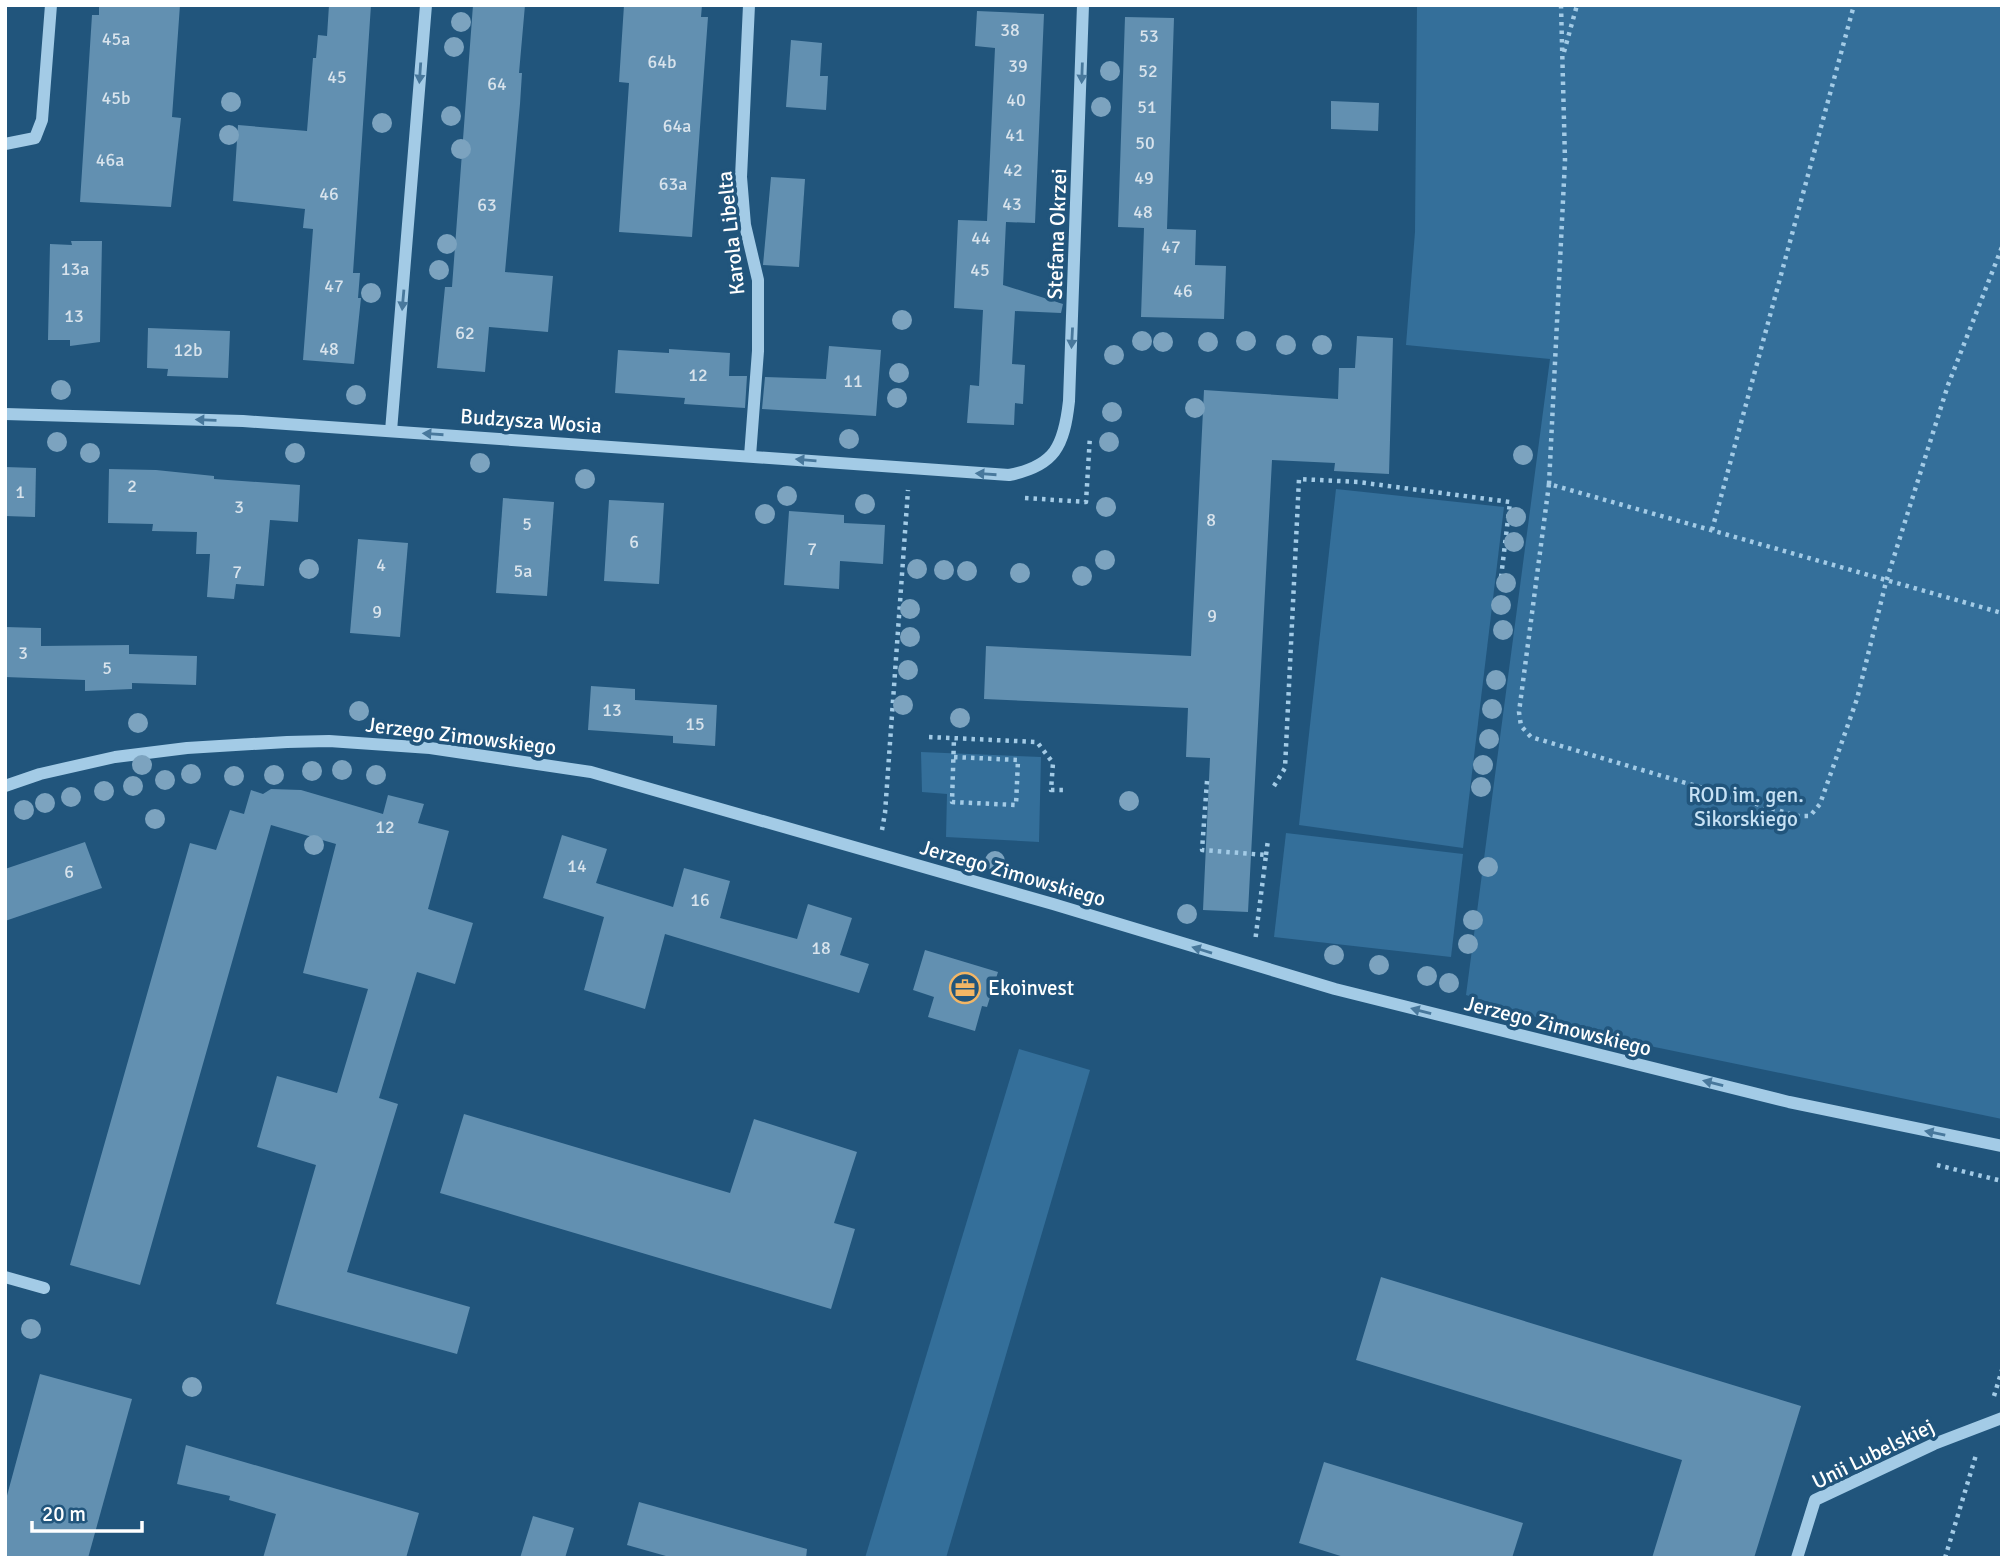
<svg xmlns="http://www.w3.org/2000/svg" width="2007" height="1563" font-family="Signika,sans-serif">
  <rect width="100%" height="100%" fill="#21557c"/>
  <g fill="#346f9a">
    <path d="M1417,5H2002V1119L1587,1033L1466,995L1550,359L1406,345L1415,232Z"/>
    <path d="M1336,489L1504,507L1463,848L1299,825Z"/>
    <path d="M921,752L1041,757L1039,842L946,837L947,794L922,792Z"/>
    <path d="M1286,833L1463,854L1451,957L1274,937Z"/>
    <path d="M1019,1049L1090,1070L946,1558H865Z"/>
  </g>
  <g fill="#6290b1">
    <path d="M99,5H180L172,117L181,118L171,207L80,202L92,15H99Z"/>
    <path d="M329,5H371L353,273H360L358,298H361L354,364L303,360L313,229L303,228L305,209L233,201L238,125L307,131L313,58H316L318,35L327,36Z"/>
    <path d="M473,5H525L519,73H522L520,104L505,272L553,276L548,332L489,327L485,372L437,368L445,287H452Z"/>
    <path d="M624,5H702L701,17H708L692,237L619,232L629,83L619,82Z"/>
    <path d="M977,11L1044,14L1035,223L1006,222L1003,285L1063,304L1061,313L1015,311L1012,364L1025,365L1023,404L1015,403L1014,425L967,423L970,385L979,386L983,310L954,308L958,220L987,221L995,48L975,46Z"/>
    <path d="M1125,17L1174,18L1167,229L1196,230L1195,265L1226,266L1224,319L1141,317L1144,228L1118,227Z"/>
    <path d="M791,40L822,43L820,76H828L826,110L786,107Z"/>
    <path d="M1331,101L1379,103L1378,131L1331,129Z"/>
    <path d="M771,177L805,179L799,267L763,265Z"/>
    <path d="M71,241H102L100,342L70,346V340H48L50,244L72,245Z"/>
    <path d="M148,328L230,331L228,378L167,376L168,369L147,368Z"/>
    <path d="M1357,336L1393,338L1389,474L1334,471L1335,463L1272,460L1248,912L1203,910L1210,758L1186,757L1188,708L984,699L986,646L1191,656L1204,390L1338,399L1339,368H1355Z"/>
    <path d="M829,346L881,350L876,416L762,409L765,377L826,379Z"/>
    <path d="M669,349L730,353L729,376H747L745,408L684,404L685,398L615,393L618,350L669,353Z"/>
    <path d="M5,467L36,468L35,517L5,516Z"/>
    <path d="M109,469L156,470L214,476V479L300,485L298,522L270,520L264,586L236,584L234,599L207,597L210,554H196L197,532L152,531L153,524L108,523Z"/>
    <path d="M503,498L554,502L547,596L496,593Z"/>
    <path d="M609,500L664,503L659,584L604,581Z"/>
    <path d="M789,511L844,515V523L885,525L883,564L840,561L839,589L784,585Z"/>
    <path d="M358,539L408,543L400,637L350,633Z"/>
    <path d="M5,627L41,628V646L129,645V654L197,656L196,685L132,683V689L85,691V680L5,677Z"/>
    <path d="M591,686L635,689V700L717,705L715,746L673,743V736L588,730Z"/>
    <path d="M271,789L301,790L383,814L388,795L424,804L418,823L449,831L428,909L473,923L455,984L417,972L379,1098L398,1104L347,1272L470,1307L457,1354L276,1304L316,1165L257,1147L277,1076L337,1093L368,989L303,973L336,844L271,825L140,1285L70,1265L190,843L216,850L230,810L244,814L251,790L263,794Z"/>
    <path d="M562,835L607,849L596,883L673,907L684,868L730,881L720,918L797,939L808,904L852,918L840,955L869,964L859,993L665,934L645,1009L584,990L604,917L543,898Z"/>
    <path d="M85,842L102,888L5,921V869Z"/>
    <path d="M925,950L998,972L987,1007L982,1006L975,1031L928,1017L934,997L913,990Z"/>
    <path d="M464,1114L730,1193L754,1119L857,1152L834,1223L855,1229L831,1309L440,1193Z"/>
    <path d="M1381,1277L1801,1406L1754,1558H1652L1682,1460L1356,1360Z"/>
    <path d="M40,1374L132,1399L88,1558H5V1503Z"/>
    <path d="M186,1445L419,1513L406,1558H263L276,1514L229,1500L230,1496L177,1484Z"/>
    <path d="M1324,1462L1523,1523L1512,1558H1347L1299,1543Z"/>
    <path d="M639,1502L807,1549L806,1558H673L627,1545Z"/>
    <path d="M533,1516L574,1528L565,1558H520Z"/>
  </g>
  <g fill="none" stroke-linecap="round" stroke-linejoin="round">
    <g stroke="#a3cbe6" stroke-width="4.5" stroke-dasharray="3.5 5" stroke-linecap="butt">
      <path d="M1561,5L1565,160L1549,484L2002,613"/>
      <path d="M1564,52L1577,5"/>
      <path d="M1549,484L1519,712L1521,726L1531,737L1797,816H1810L1820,804L1857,699L1886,582L1948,385L2002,247"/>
      <path d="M1025,498L1086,502L1090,436"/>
      <path d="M1712,530L1854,5"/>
      <path d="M929,737L1037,742L1053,763L1051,790H1064"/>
      <path d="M954,757L1018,760L1016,805L952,802L954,738"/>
      <path d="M1207,781L1202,850L1266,855L1255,942"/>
      <path d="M1274,786L1285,768L1299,479L1358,482L1510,502L1500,586"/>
      <path d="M882,830L885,813L908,490"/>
      <path d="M1266,855L1268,840"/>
      <path d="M1937,1165L2002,1181"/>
      <path d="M1994,1396L2002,1370"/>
      <path d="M1945,1558L1976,1455"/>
    </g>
    <g stroke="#a3cbe6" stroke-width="12">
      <path d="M749,5L741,177L745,225L758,280V351L750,456"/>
      <path d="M5,144L35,138L42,120L51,5"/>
      <path d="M5,414L243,421L1009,475C1055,466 1064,446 1069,401L1083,5"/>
      <path d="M391,431L426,5"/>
      <path d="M5,786L40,774L115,757L187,748L287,742L329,741L430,748L591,772L1053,904L1335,989L1789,1102L2002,1146"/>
      <path d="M5,1277L44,1288"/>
      <path d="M1797,1558L1815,1500L1934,1444L2002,1418"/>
    </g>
  </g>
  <g fill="#7ca3bf">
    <circle cx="461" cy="22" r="10"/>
    <circle cx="454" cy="47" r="10"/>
    <circle cx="1110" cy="71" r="10"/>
    <circle cx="231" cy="102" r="10"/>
    <circle cx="1101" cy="107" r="10"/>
    <circle cx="451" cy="116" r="10"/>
    <circle cx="382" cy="123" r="10"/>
    <circle cx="229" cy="135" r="10"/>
    <circle cx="461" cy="149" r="10"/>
    <circle cx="447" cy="244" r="10"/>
    <circle cx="439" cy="270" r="10"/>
    <circle cx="371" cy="293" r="10"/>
    <circle cx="902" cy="320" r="10"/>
    <circle cx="1142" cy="341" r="10"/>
    <circle cx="1246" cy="341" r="10"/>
    <circle cx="1163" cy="342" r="10"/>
    <circle cx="1208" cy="342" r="10"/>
    <circle cx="1286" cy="345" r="10"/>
    <circle cx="1322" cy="345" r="10"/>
    <circle cx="1114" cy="355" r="10"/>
    <circle cx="899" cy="373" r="10"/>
    <circle cx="61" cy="390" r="10"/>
    <circle cx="356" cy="395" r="10"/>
    <circle cx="897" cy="398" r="10"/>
    <circle cx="1195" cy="408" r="10"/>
    <circle cx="1112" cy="412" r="10"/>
    <circle cx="849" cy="439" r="10"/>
    <circle cx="57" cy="442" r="10"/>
    <circle cx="1109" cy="442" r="10"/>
    <circle cx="90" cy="453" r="10"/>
    <circle cx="295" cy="453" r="10"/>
    <circle cx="1523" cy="455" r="10"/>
    <circle cx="480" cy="463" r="10"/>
    <circle cx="585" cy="479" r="10"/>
    <circle cx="787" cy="496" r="10"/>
    <circle cx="865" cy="504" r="10"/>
    <circle cx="1106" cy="507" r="10"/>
    <circle cx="765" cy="514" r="10"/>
    <circle cx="1516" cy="517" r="10"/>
    <circle cx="1514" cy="542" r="10"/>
    <circle cx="1105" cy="560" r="10"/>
    <circle cx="309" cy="569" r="10"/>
    <circle cx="917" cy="569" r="10"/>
    <circle cx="944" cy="570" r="10"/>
    <circle cx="967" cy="571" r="10"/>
    <circle cx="1020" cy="573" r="10"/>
    <circle cx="1082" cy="576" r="10"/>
    <circle cx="1506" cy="583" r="10"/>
    <circle cx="1501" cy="605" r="10"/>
    <circle cx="910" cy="609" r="10"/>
    <circle cx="1503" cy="630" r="10"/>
    <circle cx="910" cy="637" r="10"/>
    <circle cx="908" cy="670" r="10"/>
    <circle cx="1496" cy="680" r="10"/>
    <circle cx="903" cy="705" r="10"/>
    <circle cx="1492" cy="709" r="10"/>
    <circle cx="359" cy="711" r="10"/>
    <circle cx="960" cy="718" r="10"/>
    <circle cx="138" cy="723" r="10"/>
    <circle cx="1489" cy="739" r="10"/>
    <circle cx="142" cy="765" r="10"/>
    <circle cx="1483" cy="765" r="10"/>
    <circle cx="342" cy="770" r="10"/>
    <circle cx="312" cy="771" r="10"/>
    <circle cx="191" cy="774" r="10"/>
    <circle cx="274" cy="775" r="10"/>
    <circle cx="376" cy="775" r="10"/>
    <circle cx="234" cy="776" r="10"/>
    <circle cx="165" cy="780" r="10"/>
    <circle cx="133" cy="786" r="10"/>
    <circle cx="1481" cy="787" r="10"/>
    <circle cx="104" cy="791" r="10"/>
    <circle cx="71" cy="797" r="10"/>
    <circle cx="1129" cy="801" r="10"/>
    <circle cx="45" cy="803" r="10"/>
    <circle cx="24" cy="810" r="10"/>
    <circle cx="155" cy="819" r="10"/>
    <circle cx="314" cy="845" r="10"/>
    <circle cx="995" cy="861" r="10"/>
    <circle cx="1488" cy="867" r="10"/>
    <circle cx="1187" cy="914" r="10"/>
    <circle cx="1473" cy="920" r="10"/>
    <circle cx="1468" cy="944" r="10"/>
    <circle cx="1334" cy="955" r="10"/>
    <circle cx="1379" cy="965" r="10"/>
    <circle cx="1427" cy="976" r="10"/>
    <circle cx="1449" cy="983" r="10"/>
    <circle cx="31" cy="1329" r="10"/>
    <circle cx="192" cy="1387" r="10"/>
  </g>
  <defs><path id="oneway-solid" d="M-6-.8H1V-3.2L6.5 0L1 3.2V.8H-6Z" transform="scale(1.75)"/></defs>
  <g fill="#48789c">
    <use href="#oneway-solid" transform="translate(420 73) rotate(94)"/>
    <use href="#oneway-solid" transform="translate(1082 73) rotate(92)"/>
    <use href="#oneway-solid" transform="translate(403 300) rotate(95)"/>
    <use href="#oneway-solid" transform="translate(1072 338) rotate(93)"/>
    <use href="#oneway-solid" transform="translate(206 420) rotate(-178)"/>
    <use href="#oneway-solid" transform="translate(433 434) rotate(-176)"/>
    <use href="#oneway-solid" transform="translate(806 460) rotate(-175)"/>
    <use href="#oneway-solid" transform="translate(986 474) rotate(-176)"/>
    <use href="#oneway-solid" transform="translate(1202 950) rotate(-163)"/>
    <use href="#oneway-solid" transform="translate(1421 1011) rotate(-165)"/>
    <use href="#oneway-solid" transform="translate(1713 1083) rotate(-166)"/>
    <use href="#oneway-solid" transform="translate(1935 1133) rotate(-168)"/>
  </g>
  <defs>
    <g id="office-ring" transform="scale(1.575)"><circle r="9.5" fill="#21557c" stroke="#f3b665" stroke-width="1.5"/><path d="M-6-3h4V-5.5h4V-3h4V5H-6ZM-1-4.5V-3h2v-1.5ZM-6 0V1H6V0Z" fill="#f3b665"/></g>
  </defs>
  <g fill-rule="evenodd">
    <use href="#office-ring" x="965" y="988"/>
  </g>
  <g text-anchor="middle" stroke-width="7" stroke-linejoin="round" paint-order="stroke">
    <g font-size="18" fill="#d8e3ec">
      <text x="1010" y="36">38</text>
      <text x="1149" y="42">53</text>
      <text x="116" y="45">45a</text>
      <text x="662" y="68">64b</text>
      <text x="1018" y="72">39</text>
      <text x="1148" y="77">52</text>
      <text x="337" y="83">45</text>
      <text x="497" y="90">64</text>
      <text x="116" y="104">45b</text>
      <text x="1016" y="106">40</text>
      <text x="1147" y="113">51</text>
      <text x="677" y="132">64a</text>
      <text x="1015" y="141">41</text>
      <text x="1145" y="149">50</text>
      <text x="110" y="166">46a</text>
      <text x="1013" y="176">42</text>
      <text x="1144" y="184">49</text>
      <text x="673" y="190">63a</text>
      <text x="329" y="200">46</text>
      <text x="1012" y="210">43</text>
      <text x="487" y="211">63</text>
      <text x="1143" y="218">48</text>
      <text x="981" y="244">44</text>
      <text x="1171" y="253">47</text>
      <text x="75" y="275">13a</text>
      <text x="980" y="276">45</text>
      <text x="334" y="292">47</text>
      <text x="1183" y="297">46</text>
      <text x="74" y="322">13</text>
      <text x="465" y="339">62</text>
      <text x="329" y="355">48</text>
      <text x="188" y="356">12b</text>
      <text x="698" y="381">12</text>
      <text x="853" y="387">11</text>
      <text x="132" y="492">2</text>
      <text x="20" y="498">1</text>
      <text x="239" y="513">3</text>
      <text x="1211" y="526">8</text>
      <text x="527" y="530">5</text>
      <text x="634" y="548">6</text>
      <text x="812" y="555">7</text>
      <text x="381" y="571">4</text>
      <text x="523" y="577">5a</text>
      <text x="237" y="578">7</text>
      <text x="377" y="618">9</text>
      <text x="1212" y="622">9</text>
      <text x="23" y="659">3</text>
      <text x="107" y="674">5</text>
      <text x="612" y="716">13</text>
      <text x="695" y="730">15</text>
      <text x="385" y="833">12</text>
      <text x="577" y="872">14</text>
      <text x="69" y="878">6</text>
      <text x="700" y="906">16</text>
      <text x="821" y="954">18</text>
    </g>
    <g font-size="21" fill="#fff" stroke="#21557c">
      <text transform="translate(731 233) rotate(-96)" y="7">Karola Libelta</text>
      <text transform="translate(1057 234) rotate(-88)" y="7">Stefana Okrzei</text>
      <text transform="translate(531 421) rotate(4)" y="7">Budzysza Wosia</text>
      <text transform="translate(461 736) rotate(7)" y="7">Jerzego Zimowskiego</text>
      <text transform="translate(1013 873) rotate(16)" y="7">Jerzego Zimowskiego</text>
      <text transform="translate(1558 1026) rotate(14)" y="7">Jerzego Zimowskiego</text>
      <text transform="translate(1873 1454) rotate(-26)" y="7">Unii Lubelskiej</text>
    </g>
    <g font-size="21" fill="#c7e2f5" stroke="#21557c">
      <text x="1746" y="802">ROD im. gen.<tspan x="1746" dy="24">Sikorskiego</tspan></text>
    </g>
    <g font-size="21" fill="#fff" stroke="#21557c" text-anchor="start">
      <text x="988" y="995">Ekoinvest</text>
    </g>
  </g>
  <rect width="2007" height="1563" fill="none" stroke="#ffffff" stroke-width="14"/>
  <path d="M32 1521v10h110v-10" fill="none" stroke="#ffffff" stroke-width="3.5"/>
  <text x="42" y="1521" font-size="21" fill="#ffffff" stroke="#21557c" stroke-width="5" paint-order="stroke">20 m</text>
</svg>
